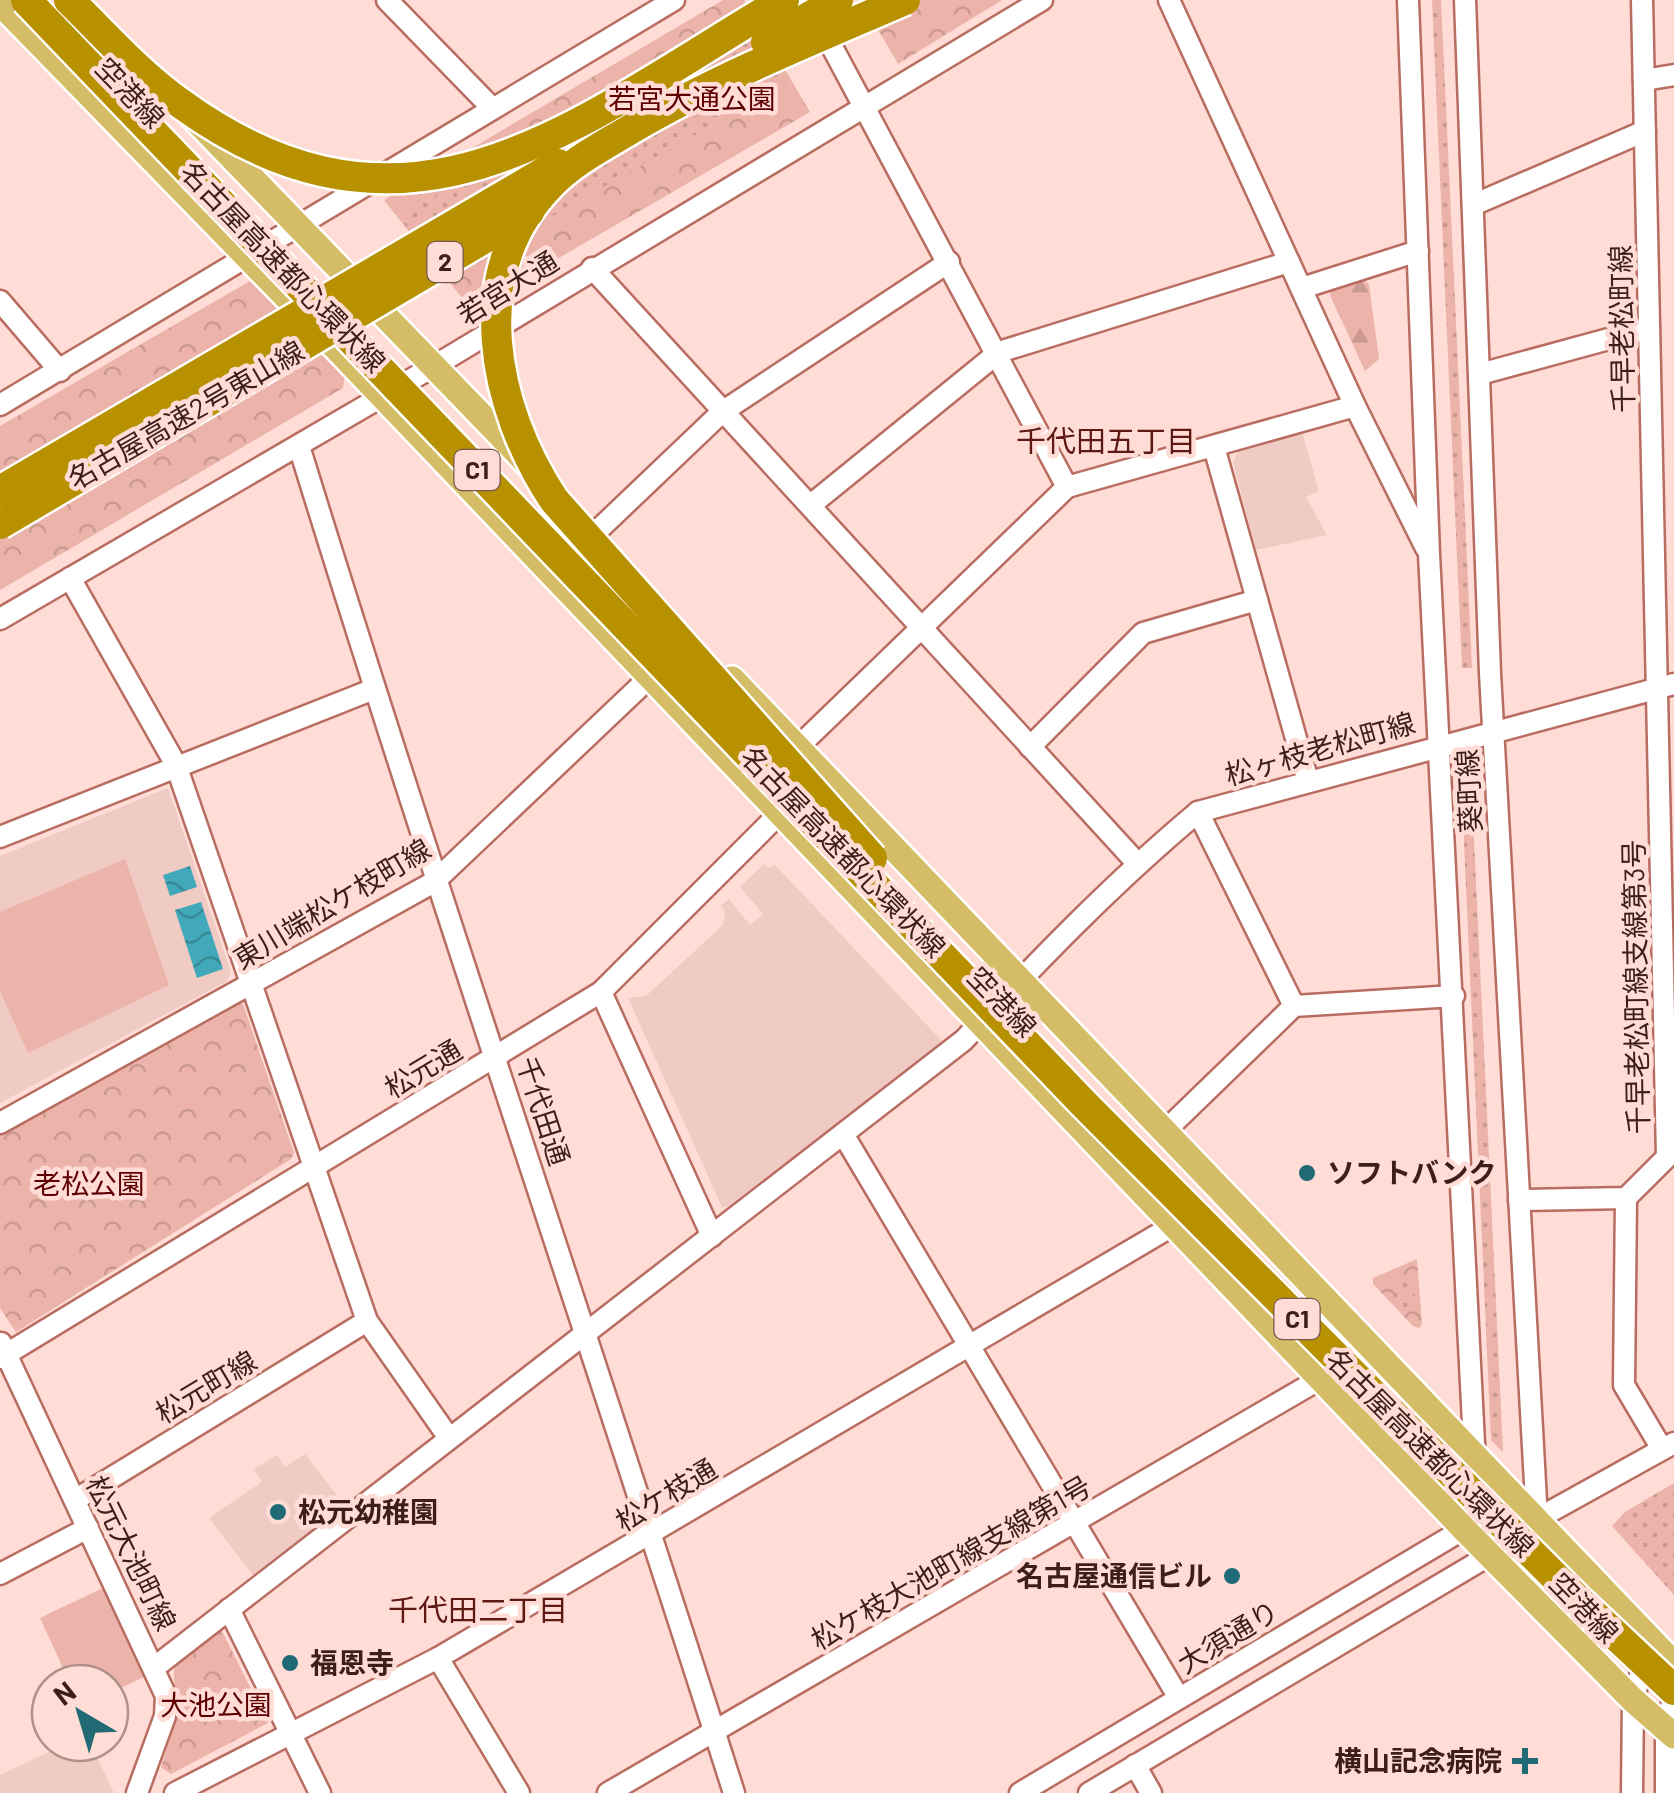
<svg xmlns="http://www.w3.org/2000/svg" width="1674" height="1793" font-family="Barlow,'Noto Sans JP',sans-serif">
  <defs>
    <pattern id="forest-firs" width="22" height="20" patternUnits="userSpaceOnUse" patternTransform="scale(2.5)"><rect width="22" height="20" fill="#ebb3a9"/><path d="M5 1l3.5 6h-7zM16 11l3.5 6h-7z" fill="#ca9a91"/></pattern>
    <pattern id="park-crowns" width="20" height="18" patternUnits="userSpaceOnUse" patternTransform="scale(2.5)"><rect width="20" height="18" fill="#ebb3a9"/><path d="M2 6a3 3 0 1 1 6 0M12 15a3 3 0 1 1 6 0" fill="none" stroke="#ca9a91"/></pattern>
    <pattern id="garden-dots" width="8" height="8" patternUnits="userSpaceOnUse" patternTransform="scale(2.5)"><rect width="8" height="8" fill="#ebb3a9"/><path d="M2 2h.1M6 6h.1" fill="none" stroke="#ca9a91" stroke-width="1.8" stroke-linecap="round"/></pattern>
    <pattern id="water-waves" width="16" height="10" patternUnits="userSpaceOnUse" patternTransform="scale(2.5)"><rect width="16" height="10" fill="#41a9b9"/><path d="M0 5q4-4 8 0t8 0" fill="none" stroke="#388996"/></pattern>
  </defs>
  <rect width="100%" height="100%" fill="#ffdcd6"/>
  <g fill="#f0cbc4">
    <path d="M1302,432L1319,491L1306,497L1327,535L1256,550L1233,462L1240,448Z"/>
    <path d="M168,788L231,972L227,981L0,1103V856Z"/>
    <path d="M764,864L769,868L775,865L942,1041L728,1207H722L628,998L646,996L723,925L725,912L721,906L729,899L750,925L763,914L740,887Z"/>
    <path d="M305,1454L346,1507L255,1578L209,1518L262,1482L254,1469L277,1455L285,1467Z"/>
    <path d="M68,1743H90L114,1793H0V1775Z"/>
  </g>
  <g fill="#ebb3a9">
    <path d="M125,859L169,985L28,1053L0,991V912Z"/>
    <path d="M105,1587L146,1676L110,1693V1683H70L40,1618Z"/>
  </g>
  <path fill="url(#forest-firs)" d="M1363,278L1369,285L1379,359L1365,371L1330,295L1331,289Z"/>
  <g fill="url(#park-crowns)">
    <path d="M723,0H744L810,112L471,309L384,200Z"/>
    <path d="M861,0H1002L898,64Z"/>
    <path d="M250,281L259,284L345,375L343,388L0,590V426Z"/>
    <path d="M237,1002L243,1004L294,1153L291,1159L16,1332L0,1308V1134Z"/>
    <path d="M1417,1259L1422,1324L1419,1328L1413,1326L1373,1284V1278Z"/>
    <path d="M221,1629L268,1723L171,1774L161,1767L175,1722L174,1666Z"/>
  </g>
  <g fill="url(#garden-dots)">
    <path d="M1432,0H1441L1472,668H1462Z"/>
    <path d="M747,5L791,80L446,277L399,218Z"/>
    <path d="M1462,798H1472L1503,1452L1491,1440Z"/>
    <path d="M1403,1278L1415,1295L1411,1311L1402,1308L1394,1293L1397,1279Z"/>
    <path d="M1674,1483V1595L1612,1526L1625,1512Z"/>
  </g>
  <g fill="url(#water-waves)">
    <path d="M190,866L197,887L170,896L163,875Z"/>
    <path d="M201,902L223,969L197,978L175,910Z"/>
  </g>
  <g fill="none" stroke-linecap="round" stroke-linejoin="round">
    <g stroke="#b96d61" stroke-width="25">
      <g id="minor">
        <path d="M387,0L492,108"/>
        <path d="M807,0L1067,487"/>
        <path d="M1169,0L1355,406L1426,548"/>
        <path d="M1408,0L1429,554L1475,1463"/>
        <path d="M1465,0L1490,673L1537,1519"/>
        <path d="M1644,80L1674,75"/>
        <path d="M1473,205L1645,131"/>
        <path d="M592,268L1137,863"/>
        <path d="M1302,288L1418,251"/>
        <path d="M0,301L60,371"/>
        <path d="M1480,374L1649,328"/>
        <path d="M0,405L674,0"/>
        <path d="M299,446C438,897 591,1343 734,1793"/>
        <path d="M1214,447L1308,781"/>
        <path d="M812,504L999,352L1289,262"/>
        <path d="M594,534L722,412L949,262"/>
        <path d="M70,578L176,765L367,1321L449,1438"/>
        <path d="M0,619L436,365L1042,0"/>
        <path d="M1030,747L1143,633L1257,600"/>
        <path d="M793,761L797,748L1067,487L1355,406"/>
        <path d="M1198,812L1294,1006"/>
        <path d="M0,837L374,689"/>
        <path d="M601,992L712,1236"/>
        <path d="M0,1123L434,882L650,677"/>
        <path d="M1166,1130L1294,1006L1454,996"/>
        <path d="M843,1134L1179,1698"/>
        <path d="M1626,1198L1624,1385L1662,1449"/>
        <path d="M1519,1200L1626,1198L1667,1157L1642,0"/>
        <path d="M1,1343L166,1696L165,1716L137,1793"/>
        <path d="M0,1358L601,992L778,815L783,798"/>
        <path d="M75,1500L367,1321"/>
        <path d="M0,1574L88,1528"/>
        <path d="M229,1609L320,1793"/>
        <path d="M438,1658L519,1793"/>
        <path d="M155,1667L964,1040C1039,960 1113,883 1198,812L1674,684"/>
        <path d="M1135,1765L1151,1793"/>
        <path d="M175,1793L438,1658L1174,1225"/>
        <path d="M608,1793L1320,1379"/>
        <path d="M1020,1793L1464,1529L1510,1523"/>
        <path d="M1089,1793L1490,1555L1537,1519L1674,1443"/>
        <path d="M1632,1793L1633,1700L1647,1652"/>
        <path d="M1666,1793V1729L1674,1694"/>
      </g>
    </g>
    <g stroke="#fff" stroke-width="30">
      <g id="major">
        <path d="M0,3L342,354L1464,1529L1633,1700L1674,1736"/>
        <path d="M192,116L529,465"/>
        <path d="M732,679L1674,1664"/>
      </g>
    </g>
    <use href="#minor" stroke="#fff" stroke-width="20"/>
    <use href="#major" stroke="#d4bd66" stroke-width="25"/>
    <g stroke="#fff" stroke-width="35" stroke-linecap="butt">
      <g id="highway-bridge">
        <path d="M26,0L1084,1104L1579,1601L1674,1690"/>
        <path d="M69,0C105,35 139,74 180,103C412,272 578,121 784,0"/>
        <path d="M766,42L838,0"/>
        <path d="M0,491L558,164"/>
        <path d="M0,524L529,212"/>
        <path d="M872,858L554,500C493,408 464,273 550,185C573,161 603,146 631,129C718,78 812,40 905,0"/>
      </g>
    </g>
    <use href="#highway-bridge" stroke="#b89100" stroke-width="30"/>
  </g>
  <g fill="#206a75" stroke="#ffdcd6" stroke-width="4">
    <circle cx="1307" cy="1173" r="10"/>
    <circle cx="278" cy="1512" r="10"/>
    <circle cx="1232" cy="1576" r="10"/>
    <circle cx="290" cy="1663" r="10"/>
    <path d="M1520 1746h10v10h10v10h-10v10h-10v-10h-10v-10h10z"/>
  </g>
  <g text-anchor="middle" stroke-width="9" stroke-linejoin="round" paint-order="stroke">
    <g fill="#ffdcd6" stroke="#775752" stroke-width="2.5">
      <rect x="427.5" y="242" width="35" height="40" rx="8"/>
      <rect x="454.5" y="450" width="45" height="40" rx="8"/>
      <rect x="1274.5" y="1299" width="45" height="40" rx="8"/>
    </g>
    <g font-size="25" font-weight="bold" fill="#3d1e19">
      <text x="445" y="271">2</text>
      <text x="477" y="479">C1</text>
      <text x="1297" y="1328">C1</text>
    </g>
    <g font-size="28" fill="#3d1e19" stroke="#ffdcd6">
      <text transform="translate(130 93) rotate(46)" y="10">空港線</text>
      <text transform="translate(283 267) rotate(46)" y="10">名古屋高速都心環状線</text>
      <text transform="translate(508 288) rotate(-32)" y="10">若宮大通</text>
      <text transform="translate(1622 329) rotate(-91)" y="10">千早老松町線</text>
      <text transform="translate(186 415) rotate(-30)" y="10">名古屋高速2号東山線</text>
      <text transform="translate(1320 749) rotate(-16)" y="10">松ヶ枝老松町線</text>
      <text transform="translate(1469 791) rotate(-93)" y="10">葵町線</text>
      <text transform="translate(843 852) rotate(46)" y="10">名古屋高速都心環状線</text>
      <text transform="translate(332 904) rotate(-31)" y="10">東川端松ケ枝町線</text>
      <text transform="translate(1636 987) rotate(-91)" y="10">千早老松町線支線第3号</text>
      <text transform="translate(1002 1002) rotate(46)" y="10">空港線</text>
      <text transform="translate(423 1069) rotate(-31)" y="10">松元通</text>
      <text transform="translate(543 1111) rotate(72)" y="10">千代田通</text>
      <text transform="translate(206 1387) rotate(-31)" y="10">松元町線</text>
      <text transform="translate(1430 1453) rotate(45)" y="10">名古屋高速都心環状線</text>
      <text transform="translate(666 1495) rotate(-31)" y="10">松ケ枝通</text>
      <text transform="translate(131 1553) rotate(64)" y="10">松元大池町線</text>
      <text transform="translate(951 1563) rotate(-30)" y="10">松ケ枝大池町線支線第1号</text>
      <text transform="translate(1584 1608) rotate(46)" y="10">空港線</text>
      <text transform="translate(1228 1637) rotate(-31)" y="10">大須通り</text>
    </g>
    <g font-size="28" fill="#5e0000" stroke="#ffdcd6">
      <text x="692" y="109">若宮大通公園</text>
      <text x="89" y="1194">老松公園</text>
      <text x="216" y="1715">大池公園</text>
    </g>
    <g font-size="28" font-weight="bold" fill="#3d1e19" stroke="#ffdcd6" text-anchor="start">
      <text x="1327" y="1183">ソフトバンク</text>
      <text x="298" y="1522">松元幼稚園</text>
      <text x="1212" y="1586" text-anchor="end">名古屋通信ビル</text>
      <text x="310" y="1673">福恩寺</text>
      <text x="1502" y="1771" text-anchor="end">横山記念病院</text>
    </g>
    <g font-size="30" fill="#5d1912" stroke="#ffdcd6">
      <text x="1106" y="452">千代田五丁目</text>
      <text x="478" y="1621">千代田二丁目</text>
    </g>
  </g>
  <g transform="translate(80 1713) rotate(322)"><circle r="48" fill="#ffdcd6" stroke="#b1908a" stroke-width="2.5"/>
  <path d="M0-8L18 38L0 25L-18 38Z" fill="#206a75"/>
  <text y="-15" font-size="28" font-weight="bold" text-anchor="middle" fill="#3d1e19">N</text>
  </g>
</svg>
